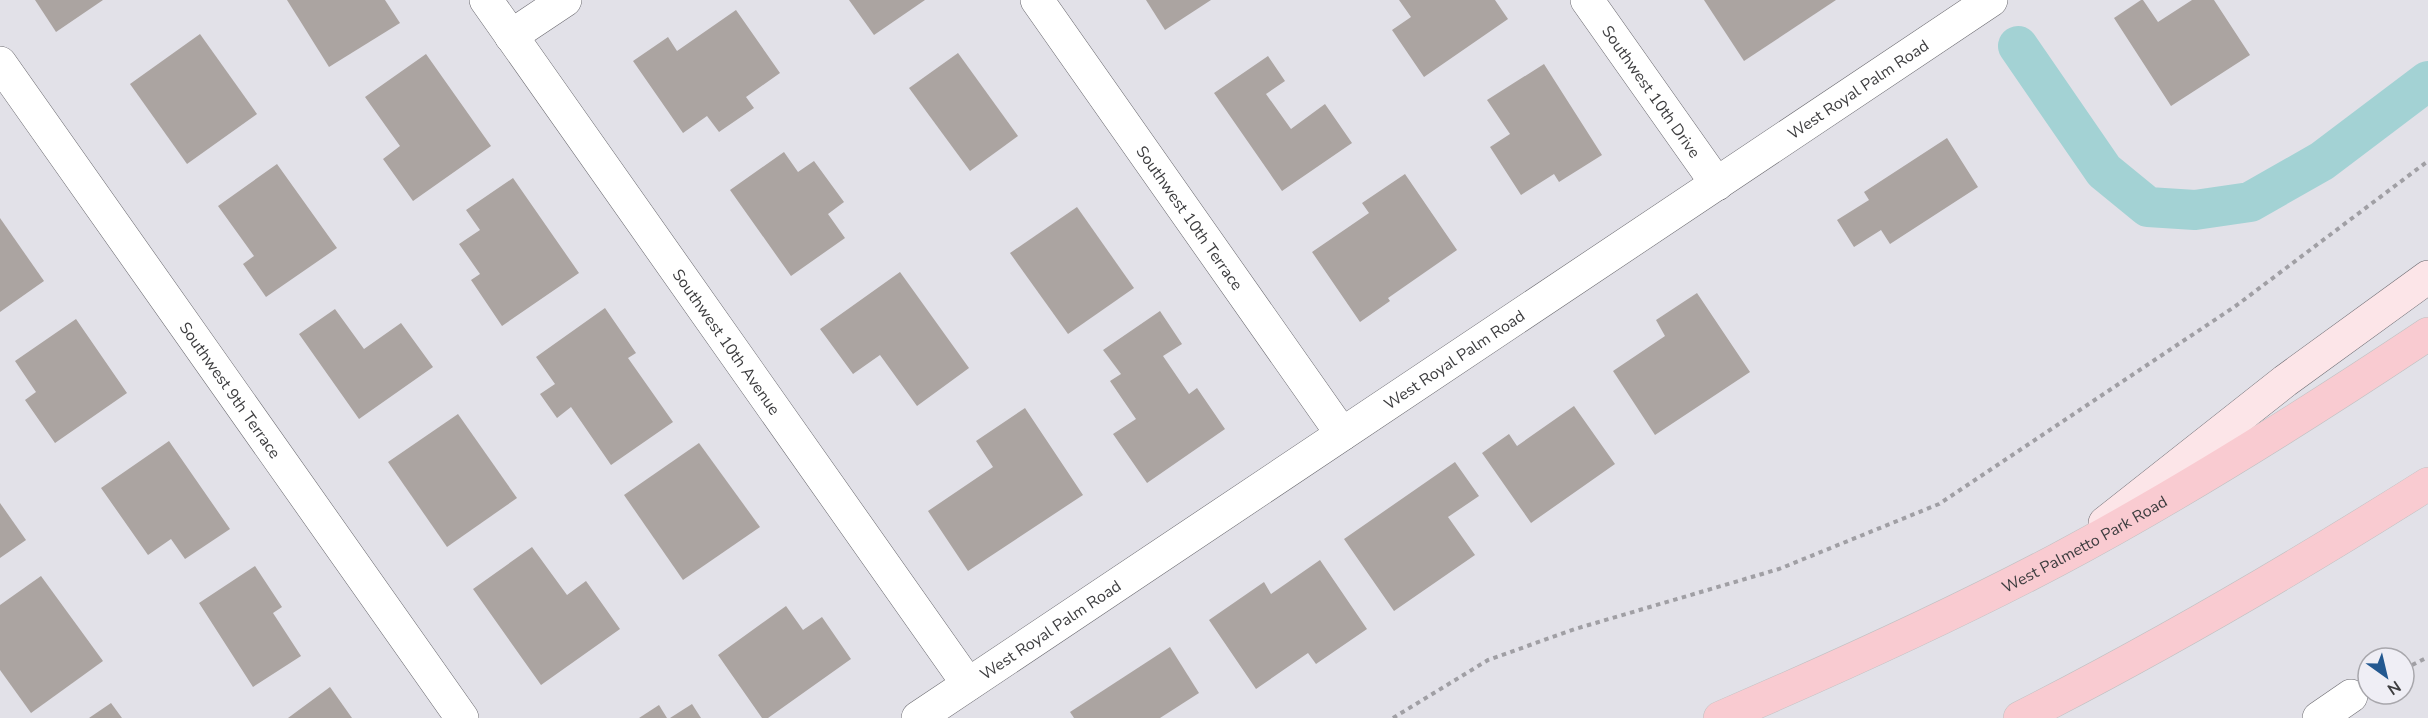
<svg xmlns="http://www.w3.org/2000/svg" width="2428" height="718" font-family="'Nunito Sans',sans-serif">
  <rect width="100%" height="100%" fill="#e2e1e8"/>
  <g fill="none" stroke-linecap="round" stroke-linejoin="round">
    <path stroke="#a3d2d4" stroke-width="40" d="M2018,46L2104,171L2148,207L2195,210L2250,202L2322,161L2428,81"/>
  </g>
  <g fill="#aba4a1">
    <path d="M35,0H103L56,32Z"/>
    <path d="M287,0H385L400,23L329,67Z"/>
    <path d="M849,0H925L874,35Z"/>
    <path d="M1146,0H1211L1165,30Z"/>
    <path d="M1399,0H1495L1508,19L1424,77L1392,30L1411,17Z"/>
    <path d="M1704,0H1836L1744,61Z"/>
    <path d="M2141,0H2143L2158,22L2192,0H2214L2250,55L2171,106L2114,18Z"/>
    <path d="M736,10L780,73L746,97L754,108L719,132L707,116L683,133L633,61L668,37L677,51Z"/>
    <path d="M200,34L257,114L187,164L130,84Z"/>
    <path d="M958,53L1018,136L970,171L909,88Z"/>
    <path d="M426,54L491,146L413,201L383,159L400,146L365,97Z"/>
    <path d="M1268,56L1285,81L1266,94L1291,129L1325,104L1352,143L1282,191L1214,93Z"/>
    <path d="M1544,64L1602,155L1559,182L1554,174L1521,195L1490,147L1510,134L1487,100Z"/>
    <path d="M1947,138L1978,187L1890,244L1881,230L1854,247L1837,220L1869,200L1864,192Z"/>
    <path d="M784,152L798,172L814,161L844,202L828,214L845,238L791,276L730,190Z"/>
    <path d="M277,164L337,248L266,297L243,264L254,256L218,206Z"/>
    <path d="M1405,174L1457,250L1388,298L1390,301L1360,322L1312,252L1369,213L1362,203Z"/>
    <path d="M513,178L579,273L502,326L471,280L480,274L459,244L480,230L466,210Z"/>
    <path d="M1077,207L1134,288L1068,334L1010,253Z"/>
    <path d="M0,218L44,281L0,312Z"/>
    <path d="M900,272L969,368L917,406L880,355L853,374L820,329Z"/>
    <path d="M1697,293L1750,372L1655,435L1613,371L1665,336L1656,320Z"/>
    <path d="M605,308L636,353L628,358L673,422L611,465L571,407L557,418L540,394L555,384L536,357Z"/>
    <path d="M335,309L364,349L401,323L433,367L359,419L299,334Z"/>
    <path d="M1160,311L1182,344L1163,356L1189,394L1197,388L1225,429L1147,483L1113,434L1136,419L1110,381L1121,374L1103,350Z"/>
    <path d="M76,319L127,393L55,443L25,400L36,392L15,361Z"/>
    <path d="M1574,406L1615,464L1531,523L1482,453L1509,434L1517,446Z"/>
    <path d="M1025,408L1083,495L968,571L928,511L993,467L976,441Z"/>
    <path d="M458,414L517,498L447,547L388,462Z"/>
    <path d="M169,441L230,529L185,559L171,539L148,555L101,488Z"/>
    <path d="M699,443L760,527L683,580L624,495Z"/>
    <path d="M1455,462L1479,496L1448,517L1475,555L1394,611L1344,539Z"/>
    <path d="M0,503L26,540L0,558Z"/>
    <path d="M532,547L567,595L586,581L620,629L541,685L473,589Z"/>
    <path d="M1320,560L1367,629L1316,664L1308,653L1256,689L1209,620L1264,582L1271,594Z"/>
    <path d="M255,566L282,607L273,613L301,656L253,687L199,603Z"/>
    <path d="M41,576L103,661L31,713L0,670V605Z"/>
    <path d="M786,606L803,630L822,617L851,659L768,718H762L718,655Z"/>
    <path d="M1170,647L1199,693L1160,718H1074L1070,712Z"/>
    <path d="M330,687L352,718H288Z"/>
    <path d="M111,703L122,718H89Z"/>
    <path d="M692,704L701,718H670Z"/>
    <path d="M659,705L667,718H639Z"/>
  </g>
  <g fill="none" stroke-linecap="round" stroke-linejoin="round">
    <g stroke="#69686e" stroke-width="34">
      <g id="street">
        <path id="s1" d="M486,0L968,684"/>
        <path id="s2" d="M1037,0L1342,434"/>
        <path id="s3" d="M1587,0L1717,184"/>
        <path d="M511,36L565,0"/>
        <path id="s4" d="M0,63L462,718"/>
        <path id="s5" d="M918,718L1991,0"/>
        <path d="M2319,718L2351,696"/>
      </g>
    </g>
    <g stroke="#69686e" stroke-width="34">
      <path id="secondary" d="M2105,523L2285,381L2428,277"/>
    </g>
    <g stroke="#c1c1c2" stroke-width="34">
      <g id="primary">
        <path id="s6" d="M1720,718C1834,669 1947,618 2057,560C2185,492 2308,414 2428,334"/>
        <path d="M2020,718C2160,647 2295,568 2428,484"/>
      </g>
    </g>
    <g stroke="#a09fa4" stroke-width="4" stroke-dasharray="4.5 4.5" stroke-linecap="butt">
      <path d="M2404,669L2428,657"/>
      <path d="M1393,718L1488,660L1575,629L1779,569L1939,504L2237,305L2428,161"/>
    </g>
    <use href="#street" stroke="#fff" stroke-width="33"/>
    <use href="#secondary" stroke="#fce5e8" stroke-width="33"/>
    <use href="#primary" stroke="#f9cbd1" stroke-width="33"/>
  </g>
  <g text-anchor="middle" stroke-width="5" stroke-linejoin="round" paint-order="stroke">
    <g font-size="16" fill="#3d3d3f" stroke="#efeef5">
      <text dy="6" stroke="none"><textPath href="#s5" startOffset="1131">West Royal Palm Road</textPath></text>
      <text dy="6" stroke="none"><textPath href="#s3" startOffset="112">Southwest 10th Drive</textPath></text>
      <text dy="6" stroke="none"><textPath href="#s2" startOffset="266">Southwest 10th Terrace</textPath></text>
      <text dy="6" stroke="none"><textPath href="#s1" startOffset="418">Southwest 10th Avenue</textPath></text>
      <text dy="6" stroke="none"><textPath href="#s5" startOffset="645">West Royal Palm Road</textPath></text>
      <text dy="6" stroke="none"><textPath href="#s4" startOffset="400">Southwest 9th Terrace</textPath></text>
      <text dy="6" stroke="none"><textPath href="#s6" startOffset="404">West Palmetto Park Road</textPath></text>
      <text dy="6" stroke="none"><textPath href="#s5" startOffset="159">West Royal Palm Road</textPath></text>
    </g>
  </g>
  <g transform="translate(2386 676) rotate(146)"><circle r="28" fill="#efeef5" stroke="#a8a7ac" stroke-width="1.5"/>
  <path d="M0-4.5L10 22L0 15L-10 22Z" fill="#235890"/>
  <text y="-9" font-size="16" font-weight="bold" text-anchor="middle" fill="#3d3d3f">N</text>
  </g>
</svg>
